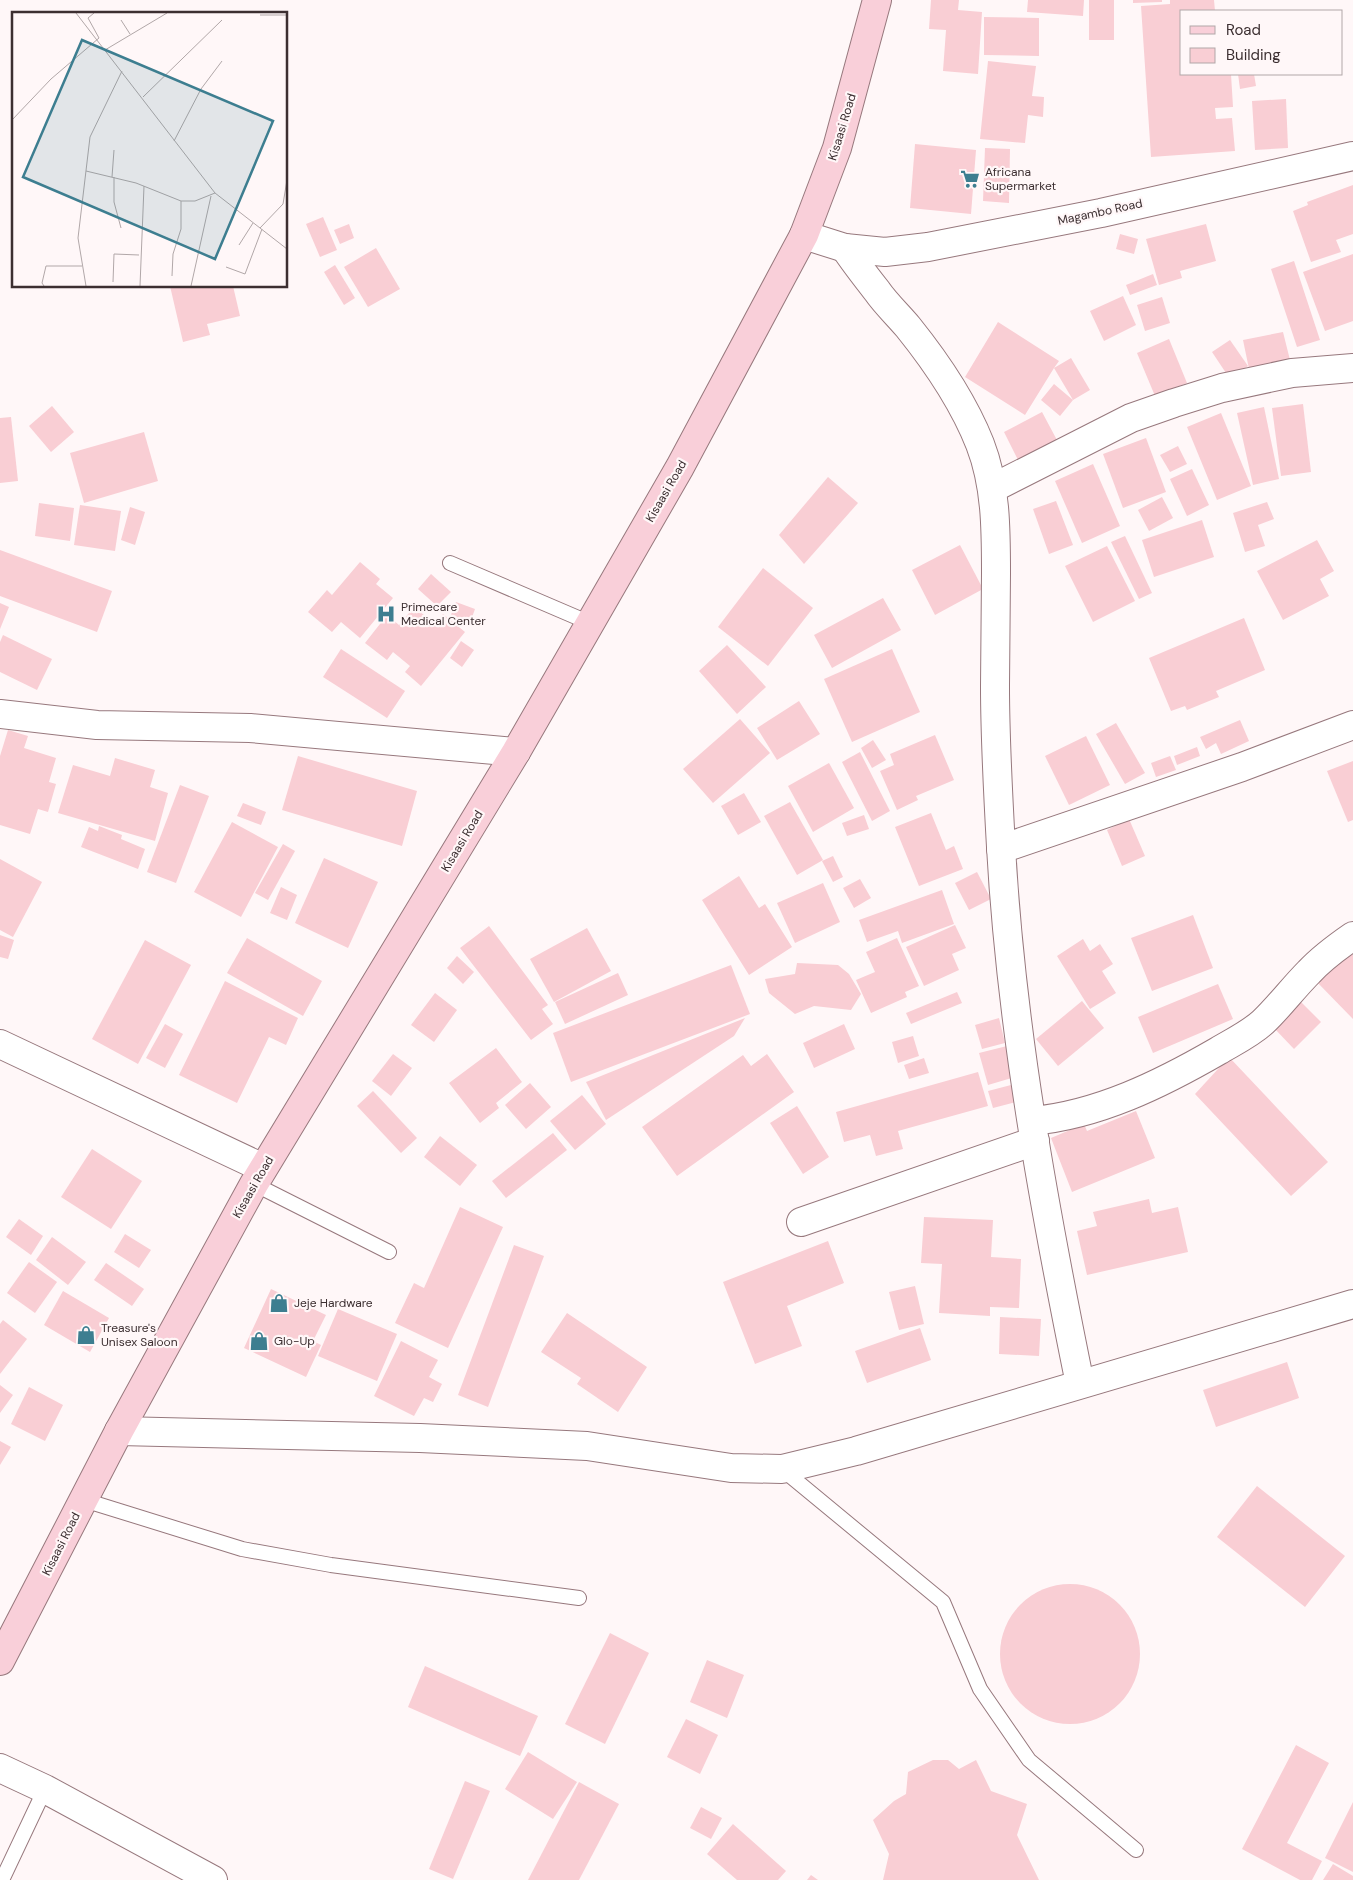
<svg xmlns="http://www.w3.org/2000/svg" width="1353" height="1880" font-family="'DM Sans',sans-serif">
  <rect width="100%" height="100%" fill="#fff7f8"/>
  <g fill="#f9ced4">
    <path d="M931,0H959L958,10L982,12L978,74L943,71L946,30L929,29Z"/>
    <path d="M1028,0H1084L1083,16L1027,12Z"/>
    <rect x="1089" y="0" width="25" height="40"/>
    <path d="M1133,0H1162V2L1133,3Z"/>
    <path d="M1170,0H1214L1215,11H1182V74H1231L1233,107L1215,108L1216,119L1232,118L1235,151L1151,157L1141,6L1170,4Z"/>
    <path d="M984,17L1039,18V56L984,55Z"/>
    <path d="M988,61L1036,66L1032,96L1044,97L1043,117L1028,115L1025,143L980,139Z"/>
    <path d="M1238,74H1254L1256,86L1240,89Z"/>
    <path d="M1286,99L1288,148L1255,150L1252,101Z"/>
    <path d="M915,144L976,150L971,214L910,208Z"/>
    <path d="M985,148L1010,149L1009,203L983,201Z"/>
    <path d="M1353,185V234L1336,240L1341,252L1311,262L1293,211L1308,205L1307,202Z"/>
    <path d="M323,217L337,250L320,257L306,224Z"/>
    <path d="M349,224L354,238L340,244L334,230Z"/>
    <path d="M1206,224L1216,261L1180,271L1182,278L1159,285L1146,239Z"/>
    <path d="M1120,234L1138,239L1134,254L1116,249Z"/>
    <path d="M376,248L400,289L368,307L344,267Z"/>
    <path d="M1353,254V321L1325,331L1303,272Z"/>
    <path d="M1294,261L1320,340L1297,347L1271,269Z"/>
    <path d="M335,265L355,298L344,305L324,272Z"/>
    <path d="M1153,274L1157,285L1130,295L1126,285Z"/>
    <path d="M170,286H233L240,316L207,324L210,335L183,342Z"/>
    <path d="M1123,296L1136,325L1104,341L1090,311Z"/>
    <path d="M1162,297L1170,323L1145,331L1137,305Z"/>
    <path d="M998,322L1059,361L1054,368L1071,358L1090,390L1073,400L1060,416L1041,400L1054,384L1073,400L1054,368L1025,415L965,377Z"/>
    <path d="M1283,332L1290,360L1249,369L1243,340Z"/>
    <path d="M1169,339L1187,383L1155,396L1137,353Z"/>
    <path d="M1230,340L1248,366L1230,379L1212,352Z"/>
    <path d="M1303,404L1311,472L1281,476L1272,408Z"/>
    <path d="M52,406L74,432L51,452L29,426Z"/>
    <path d="M1264,407L1279,479L1253,485L1237,413Z"/>
    <path d="M1042,412L1058,442L1019,462L1004,432Z"/>
    <path d="M1221,413L1251,486L1217,500L1187,427Z"/>
    <path d="M11,417L18,481L0,483V418Z"/>
    <path d="M144,432L158,481L84,503L70,453Z"/>
    <path d="M1146,438L1166,492L1123,508L1103,454Z"/>
    <path d="M1178,446L1187,464L1170,472L1160,455Z"/>
    <path d="M1093,464L1120,526L1082,543L1055,481Z"/>
    <path d="M1192,469L1209,505L1187,516L1170,479Z"/>
    <path d="M828,477L858,503L804,564L779,535Z"/>
    <path d="M1162,497L1173,518L1149,531L1138,510Z"/>
    <path d="M1056,501L1073,545L1049,554L1033,509Z"/>
    <path d="M1267,502L1274,519L1258,525L1265,546L1245,552L1233,513Z"/>
    <path d="M39,503L74,508L70,541L35,536Z"/>
    <path d="M80,505L121,511L115,551L74,545Z"/>
    <path d="M130,507L145,512L135,545L121,540Z"/>
    <path d="M1202,520L1214,557L1154,577L1142,540Z"/>
    <path d="M1125,536L1152,593L1139,599L1111,542Z"/>
    <path d="M1317,540L1334,571L1320,579L1329,596L1283,620L1257,571Z"/>
    <path d="M960,545L983,589L935,615L912,570Z"/>
    <path d="M1107,546L1135,601L1093,622L1065,566Z"/>
    <path d="M0,550L112,591L97,632L0,596Z"/>
    <path d="M360,562L380,579L376,584L393,598L360,638L341,622L332,632L308,612L327,590L332,595Z"/>
    <path d="M763,568L813,608L768,666L718,627Z"/>
    <path d="M431,574L451,592L437,606L418,589Z"/>
    <path d="M883,598L901,630L832,668L814,635Z"/>
    <path d="M456,602L475,609L470,623L451,615Z"/>
    <path d="M0,603L9,607L0,629Z"/>
    <path d="M414,607L435,624L443,614L465,632L421,686L405,672L410,666L393,652L387,660L365,643L387,615L399,625Z"/>
    <path d="M1244,618L1265,670L1216,691L1219,697L1187,710L1185,706L1171,711L1149,658Z"/>
    <path d="M3,635L52,659L37,690L0,672V642Z"/>
    <path d="M461,641L474,650L462,667L450,658Z"/>
    <path d="M727,645L766,687L737,714L699,671Z"/>
    <path d="M341,649L405,691L387,718L323,677Z"/>
    <path d="M892,649L920,712L852,742L824,679Z"/>
    <path d="M799,701L820,734L777,760L757,728Z"/>
    <path d="M740,719L770,753L713,803L683,769Z"/>
    <path d="M1240,720L1249,741L1221,754L1216,743L1206,749L1200,737Z"/>
    <path d="M1116,723L1145,773L1125,784L1096,734Z"/>
    <path d="M8,730L28,736L24,748L56,758L49,782L56,784L48,812L38,809L30,834L0,825V756Z"/>
    <path d="M935,735L954,780L916,796L918,800L897,810L880,771L894,765L890,754Z"/>
    <path d="M1086,736L1110,785L1069,805L1045,756Z"/>
    <path d="M873,740L886,760L872,768L861,748Z"/>
    <path d="M1197,747L1200,756L1177,765L1174,756Z"/>
    <path d="M860,752L890,811L872,821L842,762Z"/>
    <path d="M298,756L417,791L402,846L282,810Z"/>
    <path d="M1170,756L1176,770L1156,777L1151,763Z"/>
    <path d="M115,758L155,770L150,787L168,793L155,841L58,813L73,765L110,776Z"/>
    <path d="M1353,761V820L1348,822L1327,771Z"/>
    <path d="M829,763L854,808L813,832L788,786Z"/>
    <path d="M180,785L209,796L176,883L147,872Z"/>
    <path d="M744,793L761,822L738,835L721,806Z"/>
    <path d="M790,802L823,860L797,875L764,816Z"/>
    <path d="M243,803L266,812L261,825L237,816Z"/>
    <path d="M931,813L946,850L954,846L963,869L919,886L895,827Z"/>
    <path d="M864,815L869,829L847,836L842,823Z"/>
    <path d="M1129,819L1145,856L1122,866L1107,830Z"/>
    <path d="M232,822L278,847L241,917L194,892Z"/>
    <path d="M99,826L122,835L121,839L145,849L138,869L81,847L89,827L98,831Z"/>
    <path d="M283,844L295,851L268,900L255,893Z"/>
    <path d="M833,856L843,877L833,882L822,861Z"/>
    <path d="M324,858L378,882L348,948L295,923Z"/>
    <path d="M0,859L42,882L13,937L0,930Z"/>
    <path d="M977,872L991,899L969,910L955,883Z"/>
    <path d="M739,876L759,908L765,904L792,947L749,975L702,900Z"/>
    <path d="M860,879L871,898L854,908L843,888Z"/>
    <path d="M823,883L840,922L795,943L777,903Z"/>
    <path d="M281,887L297,895L287,920L270,913Z"/>
    <path d="M942,890L954,924L902,943L898,931L867,942L859,920Z"/>
    <path d="M1193,915L1213,968L1152,991L1131,938Z"/>
    <path d="M955,925L966,948L952,954L959,970L924,986L906,947Z"/>
    <path d="M489,926L548,1005L542,1009L553,1024L531,1040L460,948Z"/>
    <path d="M587,928L611,971L554,1002L530,959Z"/>
    <path d="M0,935L14,940L8,959L0,957Z"/>
    <path d="M247,938L322,981L303,1016L227,973Z"/>
    <path d="M897,938L919,986L905,992L907,997L871,1013L856,980L875,972L866,952Z"/>
    <path d="M1083,939L1090,951L1100,944L1113,964L1102,971L1116,993L1090,1009L1057,956Z"/>
    <path d="M145,940L191,965L138,1064L92,1039Z"/>
    <path d="M1345,947L1353,955V1019L1316,981Z"/>
    <path d="M457,956L474,972L463,984L447,968Z"/>
    <path d="M797,963L838,965L849,974L861,994L851,1010L814,1006L795,1014L769,993L765,979L795,974Z"/>
    <path d="M731,965L750,1014L571,1082L553,1033Z"/>
    <path d="M618,973L628,995L565,1024L555,1002Z"/>
    <path d="M225,981L298,1018L286,1045L269,1037L237,1103L179,1075Z"/>
    <path d="M1218,984L1233,1019L1153,1053L1138,1017Z"/>
    <path d="M957,992L962,1003L911,1024L906,1013Z"/>
    <path d="M435,993L457,1010L434,1042L411,1025Z"/>
    <path d="M1082,1001L1104,1028L1058,1066L1036,1039Z"/>
    <path d="M1301,1002L1321,1022L1294,1049L1274,1028Z"/>
    <path d="M745,1018L734,1036L606,1120L586,1082Z"/>
    <path d="M999,1018L1005,1043L982,1049L975,1025Z"/>
    <path d="M165,1024L183,1034L165,1068L146,1058Z"/>
    <path d="M844,1024L855,1049L814,1068L803,1043Z"/>
    <path d="M913,1036L919,1056L898,1063L892,1042Z"/>
    <path d="M1007,1046L1015,1077L988,1085L979,1053Z"/>
    <path d="M496,1048L522,1082L496,1103L499,1108L480,1123L449,1083Z"/>
    <path d="M393,1054L412,1068L391,1096L372,1081Z"/>
    <path d="M767,1054L794,1092L677,1176L642,1127L743,1055L751,1066Z"/>
    <path d="M1229,1057L1328,1162L1291,1196L1195,1094Z"/>
    <path d="M924,1058L929,1073L909,1079L904,1065Z"/>
    <path d="M978,1072L988,1106L898,1131L903,1149L876,1156L870,1135L844,1142L836,1112Z"/>
    <path d="M530,1083L551,1107L526,1129L505,1105Z"/>
    <path d="M1011,1085L1016,1102L993,1108L988,1091Z"/>
    <path d="M373,1091L417,1138L401,1153L357,1106Z"/>
    <path d="M582,1095L606,1124L575,1150L550,1121Z"/>
    <path d="M797,1106L829,1157L803,1174L770,1123Z"/>
    <path d="M1136,1111L1155,1158L1072,1192L1051,1138L1084,1124L1087,1131Z"/>
    <path d="M553,1133L567,1150L506,1198L492,1181Z"/>
    <path d="M440,1136L477,1165L460,1186L424,1157Z"/>
    <path d="M92,1149L142,1181L111,1229L61,1197Z"/>
    <path d="M1149,1199L1152,1213L1178,1207L1188,1252L1087,1275L1077,1231L1097,1226L1093,1212Z"/>
    <path d="M460,1207L503,1227L448,1348L395,1323L414,1283L424,1288Z"/>
    <path d="M924,1217L993,1220L991,1257L1021,1259L1019,1308L990,1307V1316L939,1313L942,1264L921,1263Z"/>
    <path d="M19,1219L43,1236L31,1255L6,1237Z"/>
    <path d="M125,1234L151,1250L139,1268L114,1252Z"/>
    <path d="M52,1237L86,1262L68,1285L36,1260Z"/>
    <path d="M828,1241L844,1283L787,1306L802,1346L755,1364L723,1282Z"/>
    <path d="M514,1245L544,1256L488,1407L458,1395Z"/>
    <path d="M29,1262L57,1282L35,1313L7,1293Z"/>
    <path d="M106,1263L144,1289L132,1306L94,1280Z"/>
    <path d="M915,1286L924,1324L899,1330L889,1292Z"/>
    <path d="M271,1289L326,1315L313,1341L321,1345L306,1377L244,1348Z"/>
    <path d="M63,1291L109,1318L90,1352L44,1325Z"/>
    <path d="M338,1309L397,1334L377,1381L318,1356Z"/>
    <path d="M567,1313L647,1367L618,1412L577,1384L581,1378L541,1352Z"/>
    <path d="M1000,1317L1041,1319L1039,1356L999,1354Z"/>
    <path d="M3,1320L27,1339L0,1374V1324Z"/>
    <path d="M920,1328L931,1360L867,1383L855,1351Z"/>
    <path d="M401,1341L438,1360L429,1377L442,1384L433,1402L424,1398L414,1416L374,1396Z"/>
    <path d="M1287,1362L1299,1398L1216,1427L1203,1390Z"/>
    <path d="M0,1385L13,1395L0,1413Z"/>
    <path d="M29,1387L63,1405L45,1441L11,1424Z"/>
    <path d="M0,1441L11,1447L0,1465Z"/>
    <path d="M1257,1486L1345,1556L1305,1607L1217,1537Z"/>
    <circle cx="1070" cy="1654" r="70"/>
    <path d="M610,1633L649,1653L605,1744L565,1724Z"/>
    <path d="M707,1660L744,1675L727,1718L690,1702Z"/>
    <path d="M425,1666L538,1716L520,1756L408,1707Z"/>
    <path d="M686,1719L718,1735L700,1774L667,1757Z"/>
    <path d="M1296,1745L1329,1763L1287,1843L1322,1861L1312,1880H1300L1242,1849Z"/>
    <path d="M528,1752L577,1782L553,1819L505,1789Z"/>
    <path d="M933,1760H948L959,1769L976,1760L991,1791L1027,1804L1017,1835L1039,1880H883L889,1854L873,1820L894,1801L906,1794L908,1772Z"/>
    <path d="M465,1781L490,1791L453,1879L429,1869Z"/>
    <path d="M579,1782L619,1804L579,1880H528Z"/>
    <path d="M1353,1802V1872L1325,1858Z"/>
    <path d="M701,1807L722,1818L711,1839L690,1828Z"/>
    <path d="M733,1824L786,1871L778,1880H737L707,1854Z"/>
    <path d="M1333,1864L1353,1876V1880H1323Z"/>
    <path d="M811,1875L818,1880H807Z"/>
  </g>
  <g fill="none" stroke-linecap="round" stroke-linejoin="round">
    <g stroke="#97787d" stroke-width="16">
      <g id="lane">
        <path d="M450,563L590,623"/>
        <path d="M254,1184L389,1252"/>
        <path d="M782,1469L943,1602L980,1689L1029,1760L1136,1850"/>
        <path d="M84,1500L242,1549L331,1565L579,1598"/>
        <path d="M2,1880L45,1789"/>
      </g>
    </g>
    <g stroke="#97787d" stroke-width="30">
      <g id="street">
        <path d="M804,235L845,248L885,252L928,247L1101,213L1353,156"/>
        <path d="M845,248C855,263 866,277 877,291C886,304 898,315 908,327C937,363 963,401 980,444C996,485 996,529 996,573C996,611 995,649 995,686C995,740 998,794 1001,847C1011,1028 1044,1207 1080,1384"/>
        <path d="M993,488L1131,418L1174,403L1222,388L1292,373L1353,368"/>
        <path d="M0,714L97,725L250,728L516,752"/>
        <path d="M1001,849L1242,767L1353,725"/>
        <path d="M0,1044L263,1168"/>
        <path d="M1032,1121C1098,1115 1161,1084 1218,1051C1233,1042 1250,1034 1263,1022C1279,1007 1293,988 1309,972C1322,958 1337,947 1353,936"/>
        <path d="M801,1222L1035,1141"/>
        <path d="M119,1431L420,1438L587,1446L731,1468L782,1469L856,1451L1353,1304"/>
        <path d="M0,1768L45,1789L213,1880"/>
      </g>
    </g>
    <g stroke="#97787d" stroke-width="30">
      <path id="secondary" d="M0,1661L119,1431L254,1184L516,752L680,467L804,235L837,148L877,0"/>
    </g>
    <use href="#lane" stroke="#fff" stroke-width="14"/>
    <use href="#street" stroke="#fff" stroke-width="28"/>
    <use href="#secondary" stroke="#f9cfd9" stroke-width="28"/>
  </g>
  <defs>
    <g id="supermarket-bare" transform="scale(1.5)"><path d="M-6-5.5h2.5l.6 2H6L4.5 2H-2.5L-4.4-4H-6ZM-1.5 3.2a1.3 1.3 0 1 0 .1 0ZM3 3.2a1.3 1.3 0 1 0 .1 0Z" fill="#3d7e90" stroke="#fff7f8" stroke-width="2.5" paint-order="stroke"/></g>
    <g id="hospital-bare" transform="scale(1.5)"><path d="M-5-5h3v3.5h4V-5h3V5h-3V1.5h-4V5h-3Z" fill="#3d7e90" stroke="#fff7f8" stroke-width="2.5" paint-order="stroke"/></g>
    <g id="shop-bare" transform="scale(1.5)"><path d="M-5-2.5h2.3a2.7 3.5 0 0 1 5.4 0H5L5.5 6h-11ZM-1.5-2.5h3a1.5 2.3 0 0 0-3 0Z" fill="#3d7e90" stroke="#fff7f8" stroke-width="2.5" paint-order="stroke"/></g>
  </defs>
  <g fill-rule="evenodd">
    <use href="#supermarket-bare" x="970" y="179"/>
    <use href="#hospital-bare" x="386" y="614"/>
    <use href="#shop-bare" x="279" y="1303"/>
    <use href="#shop-bare" x="86" y="1335"/>
    <use href="#shop-bare" x="259" y="1341"/>
  </g>
  <g text-anchor="middle" stroke-width="4.5" stroke-linejoin="round" paint-order="stroke">
    <g font-size="12" fill="#3c2f31" stroke="#fff7f8">
      <text transform="translate(842 127) rotate(-73)" y="4">Kisaasi Road</text>
      <text transform="translate(1100 212) rotate(-12)" y="4">Magambo Road</text>
      <text transform="translate(666 491) rotate(-60)" y="4">Kisaasi Road</text>
      <text transform="translate(462 841) rotate(-59)" y="4">Kisaasi Road</text>
      <text transform="translate(253 1187) rotate(-60)" y="4">Kisaasi Road</text>
      <text transform="translate(61 1544) rotate(-63)" y="4">Kisaasi Road</text>
    </g>
    <g font-size="12" fill="#3c2f31" stroke="#fff7f8" text-anchor="start">
      <text x="985" y="176">Africana<tspan x="985" dy="14">Supermarket</tspan></text>
      <text x="401" y="611">Primecare<tspan x="401" dy="14">Medical Center</tspan></text>
      <text x="294" y="1307">Jeje Hardware</text>
      <text x="101" y="1332">Treasure's<tspan x="101" dy="14">Unisex Saloon</tspan></text>
      <text x="274" y="1345">Glo-Up</text>
    </g>
  </g>
  <g transform="translate(12 12)">
    <rect width="275" height="275" fill="#fff7f8"/>
    <path fill="none" stroke="#b1a7a8" stroke-width="1" d="M64,1L203,181L275,237M248,3H275M109,8L118,22M93,38L155,1M131,85L210,8M0,108L39,67L87,26L76,6L82,1M162,129L189,77L210,49M74,159L124,171L169,189H183L203,181M100,165L102,138M102,165V190L109,216M248,216L271,192L275,168M227,233L241,211M214,255L233,262L250,217M160,264L161,242L169,217V189M101,270L102,242L127,243M32,274L30,271L34,254H70M74,274L66,226L78,125L110,59M128,274L132,174M179,274L199,184"/>
    <path fill="#3d7e90" fill-opacity="0.15" stroke="#3d7e90" stroke-width="2.5" d="M70,28L261,109L203,247L11,165Z"/>
    <rect width="275" height="275" fill="none" stroke="#3c2f31" stroke-width="2.5"/>
  </g>
  <rect x="1180" y="10" width="162" height="65" fill="#fff7f8" stroke="#b1a7a8"/>
  <rect x="1190" y="26" width="25" height="8" fill="#f9cfd9" stroke="#b1a7a8"/>
  <text x="1226" y="35" font-size="15" fill="#3c2f31">Road</text>
  <rect x="1190" y="48" width="25" height="15" fill="#f9ced4" stroke="#b1a7a8"/>
  <text x="1226" y="60" font-size="15" fill="#3c2f31">Building</text>
</svg>
